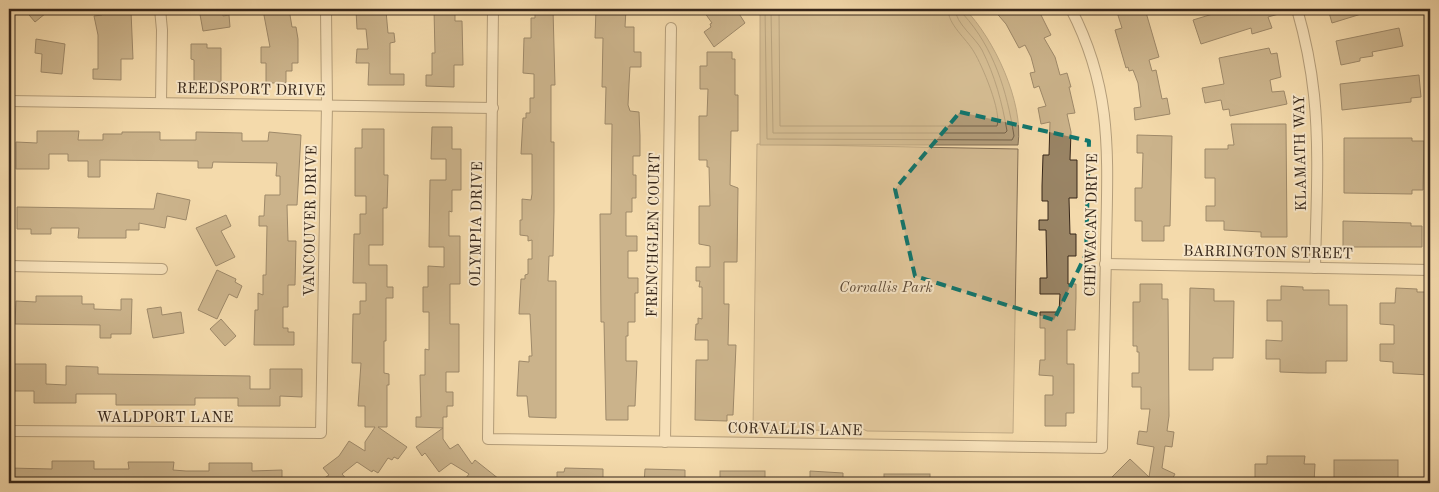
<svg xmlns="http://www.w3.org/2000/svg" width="1439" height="492" font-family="'Old Standard TT',serif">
  <rect width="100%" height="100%" fill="#f4daac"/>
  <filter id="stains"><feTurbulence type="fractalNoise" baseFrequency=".004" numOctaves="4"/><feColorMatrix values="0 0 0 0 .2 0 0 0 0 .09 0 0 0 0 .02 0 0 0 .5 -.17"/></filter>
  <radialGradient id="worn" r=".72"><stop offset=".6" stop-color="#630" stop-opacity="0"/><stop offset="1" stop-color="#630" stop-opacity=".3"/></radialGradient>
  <path fill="#d4bb93" stroke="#857056" d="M757,144L1018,149L1013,433L867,431L861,428L859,431L753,429Z"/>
  <path fill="#b39d7a" stroke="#816d53" d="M760,9H965C994,39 1024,102 1018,145H760Z"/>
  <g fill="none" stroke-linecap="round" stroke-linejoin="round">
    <g stroke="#74624a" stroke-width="1">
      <path d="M765,9L767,139L1012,140L1014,136C1007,91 994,48 963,14L962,9"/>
      <path d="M771,9L773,133H1005L1007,131C1002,102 995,76 982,50C975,37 956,24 955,9"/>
      <path d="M779,9L780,126H997C1002,112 982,65 974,52C966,38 948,25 948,9"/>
    </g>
  </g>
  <g fill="#998465" stroke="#362619">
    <path d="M24,9H51L35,22Z"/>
    <path d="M101,9L131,11L133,59H121V80L93,79V69H98V35L94,16L102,15Z"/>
    <path d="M199,9H222L223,16L229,15L230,27L203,31Z"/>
    <path d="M289,9L292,27H296L298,39V63H292V71H286V83H266V63H261V47H270L263,10Z"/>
    <path d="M371,9L372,12L386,11L388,33H394L395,42L390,43V74H404V85H368L369,63H356L357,49H368L366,29H357L356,10Z"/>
    <path d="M455,9V21H462L463,65H454V87L426,86V75H432V53H435L434,10Z"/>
    <path d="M535,9H553L555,85H551V142H554V212L553,256H549L548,281H556V418L529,417L527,396H517L519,361L529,362V356H532L530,314H519L521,279H525V275L528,274V259H532V240L528,241V236L520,235V220H522V199L531,200L532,194V154H521L523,118H526V113H530V98H534V74L523,73L524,38H531V18H535Z"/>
    <path d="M596,9H626L625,27H634V52H641V67H630L629,84L628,105L630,111L639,112L640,136V156H633V175H636V198H632V212H626V236H637V251H628V278H638V293H635V322H628V336H626V361H637L635,406H628V420H606L604,322H601L600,214H611L612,124H605L606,87H602L603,38H595Z"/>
    <path d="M702,9H736L745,23L714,47L704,32L711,27L710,24L712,23Z"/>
    <path d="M993,9H1038L1051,35L1044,38L1055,57L1060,75L1067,73L1071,87H1069L1075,113L1067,114L1071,132L1070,160H1077V198H1069L1070,234H1076V256H1068V284H1076V298L1075,330H1067V364H1074V413H1066V426H1045V395H1053V376L1039,375L1040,360H1045V328H1040V312H1059L1060,294H1040V278H1047L1046,230H1039V220H1048V201H1042V186L1043,155H1049L1050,122L1041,124L1038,108L1046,106L1039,86L1034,88L1030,73L1035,72L1031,57L1025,45L1019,48L1006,24Z"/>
    <path d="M1116,9H1145L1159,57L1149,60L1152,71L1156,70L1162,99L1167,98L1170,114L1135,120L1134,108L1141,107L1138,83L1133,70L1129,71L1128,67L1126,68L1115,30L1122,28Z"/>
    <path d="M1229,9H1285L1286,12L1268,17L1272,28L1252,34L1251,28L1201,44L1193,20Z"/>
    <path d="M1328,9H1371V11L1332,23Z"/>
    <path d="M1399,28L1403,46L1372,52L1373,56L1360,58V61L1341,65L1336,41Z"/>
    <path d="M36,39L65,44L62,74L41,72L42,54L35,53Z"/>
    <path d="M191,44H207V48H221V82H194V60L191,59Z"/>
    <path d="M1269,48L1271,54L1277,53L1281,77L1270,80L1272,92L1284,91L1287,104L1230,116L1229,109L1223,110L1221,100L1205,103L1202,88L1224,84L1219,58Z"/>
    <path d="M707,52H732V59H735V95H738V131H731L730,185L738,188L737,262H724V304H729L728,345H736L733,415H727V421L695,420L696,360H708V340H695L696,324H698V318L702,319V287H699L700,281H696V267H710V246L699,244V206H710L709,167H707V160H699V116H707L708,89H700V66H707Z"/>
    <path d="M1419,75L1421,97L1411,98V102L1342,110L1340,84Z"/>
    <path d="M1231,124H1286L1287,237H1261V232L1224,230V221H1206V206H1215V178H1205V149H1228V145H1234Z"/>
    <path d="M432,127H452V149H461V190H452V212L449,211V236H460V284H450V324H459V372H446V392H453V406H447V417H443V439L450,449L458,444L472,464L475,460L504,483H462L469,474L451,463L439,472L425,453L422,456L416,447L443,428L416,427V417H421L420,375H425V349L429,350V312H423V287H428V266L444,267V247H429L430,180H446V159H431Z"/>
    <path d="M362,129H384V175H388L387,208H383V245H369V265H387V287H393V298H386V341H384V373L389,374V385H387V427H378L407,447L398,459L394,457L392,460L388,458L378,473L373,470L372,472L357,462L342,474L350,483H317L329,475L323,468L339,456L349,441L365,451V442L375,427H365V406H358L361,363H352L353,314H360V301H366V283H353L354,234H360V214H366V196H355V148H362Z"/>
    <path d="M37,131H79L78,140H103V134H122V132H160V140H196V132L242,133V141H268L269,132L301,135L297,205H287L288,241H296L295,285H288V307H283V328H288V332H294V345H254L255,310H258V293L263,295V275H266L267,226H259V216H264L265,195H280V176H276L277,163L213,162L212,168H198V161L100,160V177H88V161H68V154H49V169H16V142L37,143Z"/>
    <path d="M1137,135L1172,136L1170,226H1164V241H1142V221H1135V188H1142L1143,153H1137Z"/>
    <path d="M1344,138H1412V141H1424L1423,190H1412V194L1344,193Z"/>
    <path d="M157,193L190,200L186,220L167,216L165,228L139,223V230H126V238H78L79,228H51V234H31V229H17V207L154,209Z"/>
    <path d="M226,215L231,226L221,231L235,257L216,266L196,228Z"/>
    <path d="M1343,221L1411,223V226H1422V247H1343Z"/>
    <path d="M217,270L236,279L235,282L242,286L237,298L229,294L217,319L198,310Z"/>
    <path d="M1140,284H1162V299H1168L1169,416L1167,431L1174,432L1172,447L1165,446L1162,468L1175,474L1170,483H1117L1111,478L1130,459L1149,477L1154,447L1137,444L1139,431L1147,432L1150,409H1141V387H1132V373H1139V352H1137V346H1133V302H1140Z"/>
    <path d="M1281,286L1303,287V290H1329V305H1347V361H1326V373H1308L1280,372V359H1266V340L1282,341V321H1267V300H1281Z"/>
    <path d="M1190,288L1214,289V301H1234L1233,358H1213V370H1189Z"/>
    <path d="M1396,288L1417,289V292H1430V375L1393,373V362L1380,361V344H1394V325L1380,324V303H1395Z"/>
    <path d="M36,296H82V304H94V309L121,310V299H132L131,334H111V338H100V325L15,324L16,301L36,302Z"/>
    <path d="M161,307L162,315L181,312L184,333L153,338L147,309Z"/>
    <path d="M221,319L236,336L225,346L210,329Z"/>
    <path d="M13,364H46V384L66,385V366L98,367V374L250,376V389H270V369H302V397L280,396V406H238V398H195V405H116V394H76V403H34V391H12Z"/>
    <path d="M1267,456H1305L1304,464H1315L1314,483H1255V464H1267Z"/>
    <rect x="1334" y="460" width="64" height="23"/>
    <path d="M52,461H94V469H129L128,462H174L173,470L186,471H209V463H252V471L282,470V483H9V468L52,469Z"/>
    <path d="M565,468L603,469V483H557V472H564Z"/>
    <path d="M645,469L685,470V483H644Z"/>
    <rect x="720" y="471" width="45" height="12"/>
    <path d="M810,471L843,473V483H810Z"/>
    <rect x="884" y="474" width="46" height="9"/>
  </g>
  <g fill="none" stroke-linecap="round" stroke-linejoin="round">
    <g stroke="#66533e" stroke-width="12">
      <g id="minor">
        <path d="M160,9L162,30L161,103"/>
        <path d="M493,9L488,439L1102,448C1103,384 1105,319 1106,254C1107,162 1115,94 1071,9"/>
        <path d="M1297,9C1305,37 1311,66 1314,95C1320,152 1316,211 1315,268"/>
        <path d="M9,101L493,108"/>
        <path d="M1105,264L1430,270"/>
        <path d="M9,266L162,269"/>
        <path d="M9,431L321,433L327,105L326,9"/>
        <path d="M665,442L671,28"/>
      </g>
    </g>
    <use href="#minor" stroke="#f8e7c9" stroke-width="10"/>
  </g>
  <path d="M0 0H1439V492H0ZM960,112L1089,141L1086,254L1054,320L915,276L895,189Z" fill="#f4daac" fill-opacity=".55" fill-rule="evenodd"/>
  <path fill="none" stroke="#0f766e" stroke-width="4" stroke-dasharray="10 6" stroke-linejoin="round" d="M960,112L1089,141L1086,254L1054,320L915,276L895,189Z"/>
  <g text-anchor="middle" stroke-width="4" stroke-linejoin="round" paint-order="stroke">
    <g font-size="15" fill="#362619" stroke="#f8e7c9">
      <text transform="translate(251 89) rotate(1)" y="5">REEDSPORT DRIVE</text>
      <text transform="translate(1300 153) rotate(-91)" y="5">KLAMATH WAY</text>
      <text transform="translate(310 221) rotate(-89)" y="5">VANCOUVER DRIVE</text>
      <text transform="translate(476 224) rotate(-89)" y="5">OLYMPIA DRIVE</text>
      <text transform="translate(1091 225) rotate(-89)" y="5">CHEWACAN DRIVE</text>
      <text transform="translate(653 235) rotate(-89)" y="5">FRENCHGLEN COURT</text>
      <text transform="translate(1268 252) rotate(1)" y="5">BARRINGTON STREET</text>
      <text x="165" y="422">WALDPORT LANE</text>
      <text transform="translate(795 429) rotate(1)" y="5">CORVALLIS LANE</text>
    </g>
    <g font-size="15" font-style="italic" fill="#5e4b38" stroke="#f8e7c9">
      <text x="886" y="292">Corvallis Park</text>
    </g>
  </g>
  <rect width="1439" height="492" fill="none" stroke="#f4daac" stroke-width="30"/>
  <rect x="10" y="10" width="1419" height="472" fill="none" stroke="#362619" stroke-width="2.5"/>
  <rect x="15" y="15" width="1409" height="462" fill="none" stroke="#362619"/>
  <rect width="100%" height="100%" filter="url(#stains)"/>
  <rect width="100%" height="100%" fill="url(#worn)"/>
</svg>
